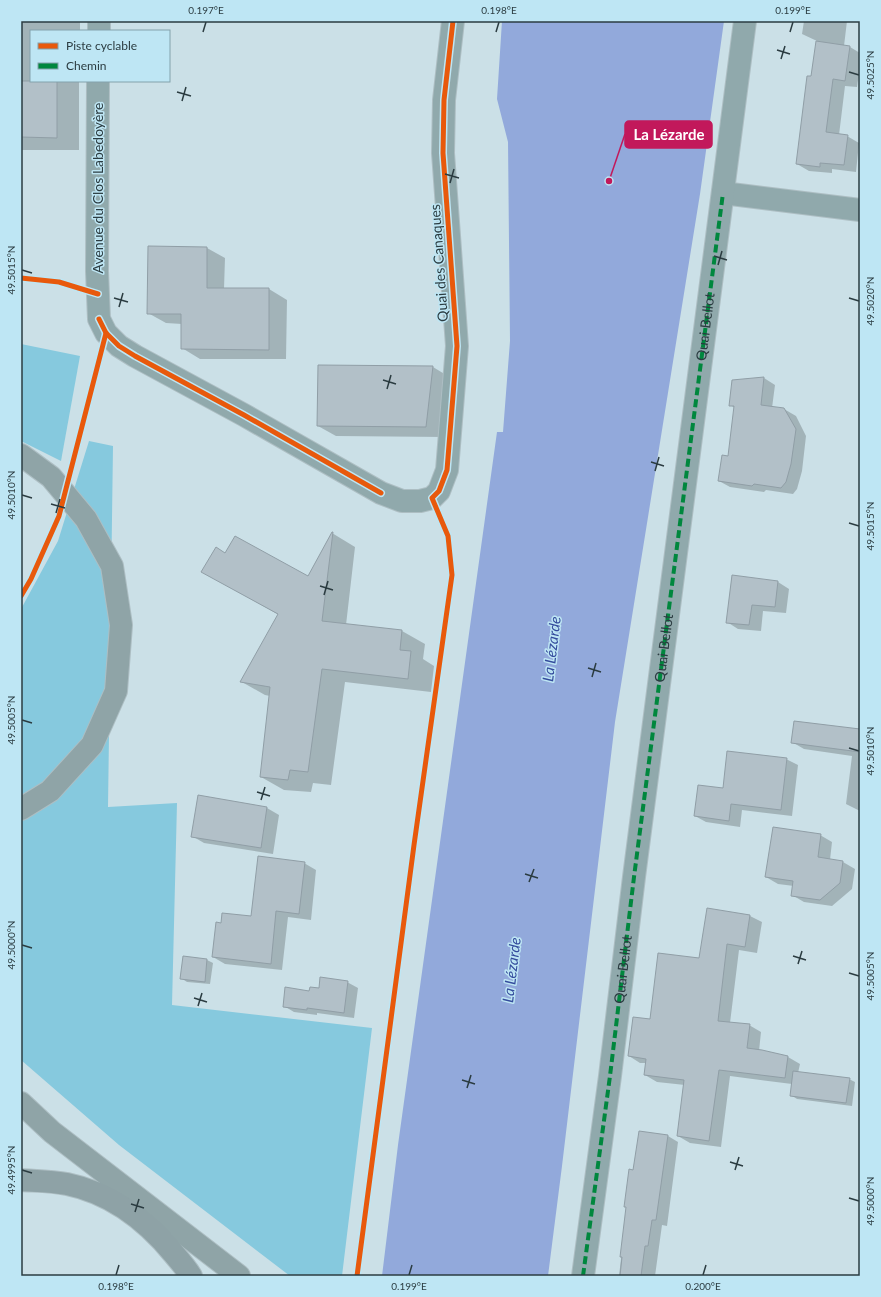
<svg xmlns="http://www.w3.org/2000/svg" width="881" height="1297" font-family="Lato,sans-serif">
  <rect width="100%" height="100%" fill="#cbe0e7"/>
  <g fill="#86c9de">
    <path d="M21,344L80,356L61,461L21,441Z"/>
    <path d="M89,441L113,446L108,807L177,803L172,1005L372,1028L342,1276H290L119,1145L21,1060V609L58,541Z"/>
  </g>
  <path fill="#92a9db" d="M502,21H724L700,194L615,722L562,1166L548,1276H382L398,1145L497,432H503L510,341L508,142L497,99Z"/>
  <g fill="#0003">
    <path d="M21,21H80V31H31V81H79V150H21Z"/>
    <path d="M804,21H847L844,46L850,47L860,53V66L857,87L845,86L839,135L847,136L859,143L856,172L832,169V173L809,171L797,164L817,41L802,34Z"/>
    <path d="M207,248L225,258L224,289H269L287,300L286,359H200L182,348V324L166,323L148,313Z"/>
    <path d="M319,366L433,367L451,378L444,437L336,436L318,426Z"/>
    <path d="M764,378L775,385L772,408L784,409L796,416L806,436L802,471L797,489L793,494L766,490L764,492L730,487L719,481L729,457L735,408L730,405Z"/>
    <path d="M332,533L355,547L346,625L402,631L425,644L423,659L434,666L431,692L345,682L331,785L313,783L311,792L284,790L261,777L270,696L265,695L242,682L279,615L226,585V554L308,577Z"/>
    <path d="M732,576L778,582L789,589L786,613L763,611L761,631L738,629L727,622Z"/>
    <path d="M860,730V811L846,804L852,756L804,749L792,742Z"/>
    <path d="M786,759L798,765L792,816L742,810L740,827L706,822L695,816L724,789Z"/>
    <path d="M199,797L267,808L279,815L273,854L204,843L192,836Z"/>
    <path d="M820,835L832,842L830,860L843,862L855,869L852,889L832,906L804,902L792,895L794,886L778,884L766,877Z"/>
    <path d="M304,863L316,870L311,920L288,917L282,970L225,964L213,957Z"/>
    <path d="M708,909L750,916L762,922L757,953L739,950L730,1023L749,1025L761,1032L759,1051L788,1057L800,1064L798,1073L849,1079L855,1082L852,1106L797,1099L791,1095L792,1084L730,1076L721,1147L690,1143L678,1136L685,1085L657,1082L645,1075L647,1063H640L629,1056L651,1020L700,959Z"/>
    <path d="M184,958L207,960L213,963L210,984L187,982L181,978Z"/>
    <path d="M347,982L358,988L354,1018L317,1013V1015L294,1012L284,1006L310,992Z"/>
    <path d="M668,1136L678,1142L667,1226L662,1225L655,1276H619L627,1208L634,1171Z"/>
  </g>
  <g fill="#b2c0c8" stroke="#909ea6">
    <path d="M816,41L850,46L845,81L833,79L826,132L848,135L844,165L820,163V167L796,164L807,76H811Z"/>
    <path d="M21,81H57V138L21,137Z"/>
    <path d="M148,246L207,247V288H269V350L181,349V314H147Z"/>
    <path d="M318,365L433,366L426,427L317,426Z"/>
    <path d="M764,377L761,405L784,408L796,429L791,464L786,482L781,488L754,484L752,486L718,481L722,455L728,456L734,406H729L732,380Z"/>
    <path d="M332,532H333L322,621L402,630L400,650L411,651L408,679L322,669L308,772L290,770L288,780L260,777L270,687L240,682L278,614L201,572L216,547L225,553L235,536L308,576Z"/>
    <path d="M732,575L778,581L775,607L752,605L749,625L726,623Z"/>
    <path d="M794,721L860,729V752L791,743Z"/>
    <path d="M727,751L787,758L781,810L731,804L729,821L694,816L698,785L723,788Z"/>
    <path d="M198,795L267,807L261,848L191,837Z"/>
    <path d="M773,827L821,834L818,857L843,861L840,883L820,900L791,896L793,881L765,877Z"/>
    <path d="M258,856L305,862L299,914L276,911L271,964L212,957L216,922L221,923L222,913L251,916Z"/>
    <path d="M707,908L750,915L745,947L727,944L718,1021L750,1024L747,1048L762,1050L788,1056L785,1078L719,1070L709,1141L677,1136L684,1080L644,1075L646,1059L628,1056L633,1017L650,1019L658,953L699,958Z"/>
    <path d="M183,956L207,959L205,982L180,979Z"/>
    <path d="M320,977L348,981L344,1013L307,1008V1010L283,1007L285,987L309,991L310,987L319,988Z"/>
    <path d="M793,1071L850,1078L846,1103L790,1096Z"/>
    <path d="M639,1131L668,1135L656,1220H652L648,1246H645L641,1276H620L622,1257H620L626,1207H624L629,1169L633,1170Z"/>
  </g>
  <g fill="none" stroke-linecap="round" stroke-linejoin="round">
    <g stroke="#adbec3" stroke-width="24">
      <g id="minor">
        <path d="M99,31V21"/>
        <path d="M98,81L97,271L99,319L106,333L119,346L135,356L244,415L381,493L402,501H420L432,498L439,491L447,470L457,346L443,153L444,100L453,21"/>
        <path d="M723,193L860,210"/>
        <path id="s1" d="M583,1276L610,1076L634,877L745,21"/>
      </g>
    </g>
    <g stroke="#adbec3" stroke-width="24">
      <g id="primary">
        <path d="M21,455L51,477L86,519L112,566L121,625L116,691L92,745L50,791L21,809"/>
        <path d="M21,1103L52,1132L239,1276"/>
      </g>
    </g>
    <g stroke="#adbec3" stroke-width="24">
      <path id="trunk" d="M21,1180C36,1181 52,1181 67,1184C111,1193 146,1220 174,1254C180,1261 186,1268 191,1276"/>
    </g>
    <use href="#minor" stroke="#90a9ac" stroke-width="22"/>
    <use href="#primary" stroke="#8fa4a7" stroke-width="22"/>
    <use href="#trunk" stroke="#8ea2a6" stroke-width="22"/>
    <path stroke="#00873e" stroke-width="4" stroke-dasharray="8 4" stroke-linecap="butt" d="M583,1276L610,1076L634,877L723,193"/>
    <g stroke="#bee6f4" stroke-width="8">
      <g id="cycleway">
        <path d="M21,278L59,282L98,294"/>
        <path d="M99,319L106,333L119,346L135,356L244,415L381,493"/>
        <path d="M21,596L31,579L59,516L106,333"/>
        <path d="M357,1276L414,845L452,575L448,536L432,498L439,491L447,470L457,346L443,153L444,100L453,21"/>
      </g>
    </g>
    <use href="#cycleway" stroke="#e8590c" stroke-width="5"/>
  </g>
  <path fill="none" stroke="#2b3c41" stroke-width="1.5" d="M203,32L206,22M496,32L499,22M790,32L793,22M777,50L790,54M781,59L785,46M849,72L859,75M177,92L191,96M182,101L186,87M445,174L459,178M450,183L454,169M714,256L727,260M718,265L722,251M22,270L32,273M114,298L128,302M849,298L859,301M119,307L123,293M383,380L396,384M387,389L391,375M651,462L664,466M655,471L659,457M22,495L32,498M51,504L65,508M56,513L60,499M849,523L859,526M320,586L333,590M324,595L328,581M588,668L601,672M592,677L596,663M22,720L32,723M849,748L859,751M257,792L270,796M261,800L265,787M525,874L538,878M529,882L534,869M22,945L32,948M793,956L806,960M798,964L802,951M849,973L859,976M194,998L207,1002M198,1006L202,993M462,1080L475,1084M467,1088L471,1075M730,1162L743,1166M22,1170L32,1173M735,1170L739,1157M849,1198L859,1201M131,1204L144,1208M135,1212L139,1199M116,1275L119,1265M409,1275L412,1265M703,1275L706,1265"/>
  <g text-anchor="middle" stroke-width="3" stroke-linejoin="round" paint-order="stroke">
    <g font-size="14" fill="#2b3c41" stroke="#bee6f4">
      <text transform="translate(98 188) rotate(-90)" y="5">Avenue du Clos Labedoyère</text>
      <text transform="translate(439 263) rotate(-94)" y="5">Quai des Canaques</text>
      <text dy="5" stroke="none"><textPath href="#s1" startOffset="957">Quai Bellot</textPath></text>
      <text dy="5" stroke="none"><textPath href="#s1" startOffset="633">Quai Bellot</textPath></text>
      <text dy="5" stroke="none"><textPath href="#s1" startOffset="309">Quai Bellot</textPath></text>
    </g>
    <g font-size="15" font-style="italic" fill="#334b9c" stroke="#bee6f4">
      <text transform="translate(552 649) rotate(-83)" y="5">La Lézarde</text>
      <text transform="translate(512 970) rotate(-83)" y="5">La Lézarde</text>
    </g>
  </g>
  <path fill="none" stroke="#c2185b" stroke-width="1.5" d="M609 181L625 134"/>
  <circle fill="#c2185b" stroke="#bee6f4" stroke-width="1.5" cx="609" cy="181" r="4"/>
  <rect fill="#c2185b" stroke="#c2185b" stroke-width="1.5" x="625" y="121" width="87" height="27" rx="4"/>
  <g font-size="15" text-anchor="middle" font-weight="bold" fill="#fff">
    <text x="669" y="140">La Lézarde</text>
  </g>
  <rect width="881" height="1297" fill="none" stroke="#bee6f4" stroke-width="44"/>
  <rect x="30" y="30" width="140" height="52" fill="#bee6f4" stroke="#83a2ac"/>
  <rect x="38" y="43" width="20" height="6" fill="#e8590c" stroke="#83a2ac"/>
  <text x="66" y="50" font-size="12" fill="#2b3c41">Piste cyclable</text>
  <rect x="38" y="63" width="20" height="6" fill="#00873e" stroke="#83a2ac"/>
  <text x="66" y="70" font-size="12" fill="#2b3c41">Chemin</text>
  <rect x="22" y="22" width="837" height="1253" fill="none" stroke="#2b3c41" stroke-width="1.5"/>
  <g font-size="10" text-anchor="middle" fill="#2b3c41">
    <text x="206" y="14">0.197°E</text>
    <text x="499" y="14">0.198°E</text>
    <text x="793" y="14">0.199°E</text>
    <text transform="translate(870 75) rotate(-90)" y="4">49.5025°N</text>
    <text transform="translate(11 270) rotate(-90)" y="4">49.5015°N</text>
    <text transform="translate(870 301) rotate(-90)" y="4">49.5020°N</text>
    <text transform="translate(11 495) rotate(-90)" y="4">49.5010°N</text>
    <text transform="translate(870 526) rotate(-90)" y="4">49.5015°N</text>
    <text transform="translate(11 720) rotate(-90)" y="4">49.5005°N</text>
    <text transform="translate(870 751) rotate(-90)" y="4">49.5010°N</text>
    <text transform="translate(11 945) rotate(-90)" y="4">49.5000°N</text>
    <text transform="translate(870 976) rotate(-90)" y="4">49.5005°N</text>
    <text transform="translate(11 1170) rotate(-90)" y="4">49.4995°N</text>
    <text transform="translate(870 1201) rotate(-90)" y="4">49.5000°N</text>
    <text x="116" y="1290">0.198°E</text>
    <text x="409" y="1290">0.199°E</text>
    <text x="703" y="1290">0.200°E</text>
  </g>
</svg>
